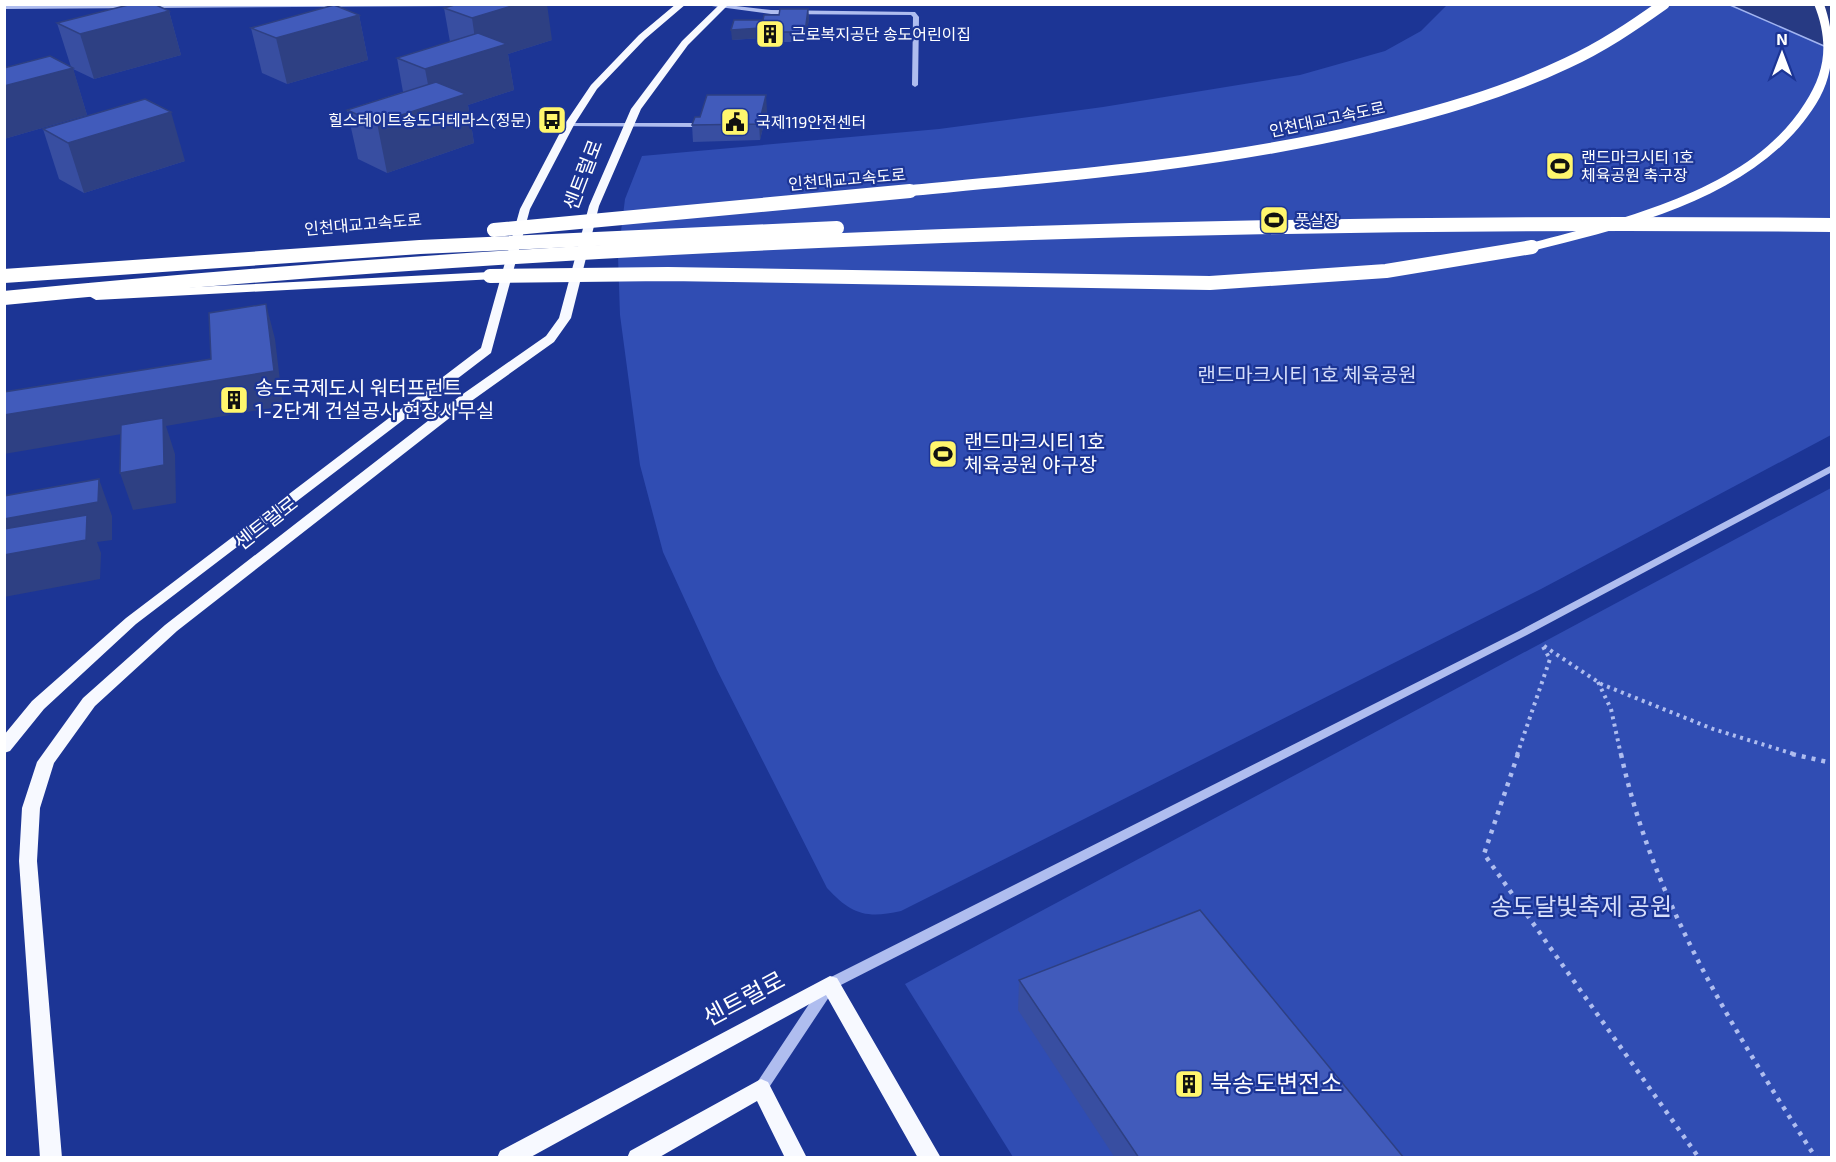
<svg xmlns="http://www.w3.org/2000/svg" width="1836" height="1162" font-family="'Exo 2','Noto Sans KR',sans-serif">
  <rect width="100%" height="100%" fill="#1c3595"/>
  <g fill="#304db3">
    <path d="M1447,5H1730L1831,49V435L1541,589L901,911C866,919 851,914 827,888L717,670L663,552L640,465L620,315L618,256L625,199L642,156L939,129L1103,107L1300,75L1385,51L1421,31Z"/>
    <path d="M1831,488V1157H1013L905,984Z"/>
  </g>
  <path fill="#273a83" stroke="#a2b5f1" stroke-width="1.5" d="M1730,5H1831V49Z"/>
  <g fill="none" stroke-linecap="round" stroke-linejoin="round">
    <g stroke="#afbdef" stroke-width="4" stroke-dasharray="3 4.5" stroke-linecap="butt">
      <path d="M1544,646L1601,684L1713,729L1797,755"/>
      <path d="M1598,682L1611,709L1621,755"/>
      <path d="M1517,755L1550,659L1542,645"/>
    </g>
    <g stroke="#afbdef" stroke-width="4.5" stroke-dasharray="4 6" stroke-linecap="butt">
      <path d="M1518,754L1484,854L1699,1158"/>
      <path d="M1621,754C1653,902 1735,1033 1816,1158"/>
      <path d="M1792,754L1832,763"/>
    </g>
    <g fill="#afbdef" fill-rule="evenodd">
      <path d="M466,4L464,6L4,9V5Z"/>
      <path d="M697,4H719L771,10L915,12L919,17L918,85L915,87L912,85L913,17L911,15L771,14Z"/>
      <path d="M569,123H695L698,125L695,127L567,126L566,125Z"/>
      <path d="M1832,465V472L1527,635L835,988L766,1092L761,1094L756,1092L754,1088L756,1084L825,980L1519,631Z"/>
    </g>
    <g fill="#f7f9ff" fill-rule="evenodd">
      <path d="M676,4H686L645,39L597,89L574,125L530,209L491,353L136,624L44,709L10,751L4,753V735L32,701L126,618L481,348L520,209L564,125L591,85L639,35Z"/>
      <path d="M720,4H729L688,45L641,109L599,206L571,318L554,342L470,402L177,631L95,706L54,763L40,808L37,861L62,1158H40L19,861L22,808L37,762L83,698L165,625L460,396L546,336L559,318L589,206L631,109L682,41Z"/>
      <path d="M830,976L837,978L941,1158H918L826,995L529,1158H497L500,1151Z"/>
      <path d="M761,1079L768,1082L807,1158H785L757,1101L658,1158H627L630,1151Z"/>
    </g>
    <g fill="#fff" fill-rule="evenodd">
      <path d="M1814,4H1824C1836,38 1835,74 1816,104C1758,197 1632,226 1532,251L1527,250V244C1621,219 1750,191 1805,103C1826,71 1829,41 1814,4Z"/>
      <path d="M490,272L497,276L495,279L96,300L89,296L96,292Z"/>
    </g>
    <path stroke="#fff" stroke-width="11" d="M894,192C1053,177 1213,165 1370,128C1437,112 1504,93 1567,63C1602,47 1633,26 1664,4"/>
    <g stroke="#fff" stroke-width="14">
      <path d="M494,230L910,191"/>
      <path d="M4,276L420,247L837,228"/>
      <path d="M490,276L668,274L1210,283L1386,271L1532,247"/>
      <path d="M4,298C612,238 1222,219 1832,225"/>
    </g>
  </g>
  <g fill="#384ea1">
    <path d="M444,8L552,40L508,54L514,90L468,105L474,143L387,173L358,159L347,110L403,92L397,58L450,42Z"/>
    <path d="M808,9L809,19L805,42H775V37L732,40L763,20Z"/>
    <path d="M169,11L181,55L94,79L73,69L87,115L4,139V68L71,67L57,23Z"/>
    <path d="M359,15L368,60L287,84L262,73L251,28Z"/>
    <path d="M767,111L760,140L693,142L692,125L700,117Z"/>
    <path d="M43,129L185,161L84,193L59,179Z"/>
    <path d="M1019,980L1404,1158H1115L1018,1010Z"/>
  </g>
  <g fill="#2e4083">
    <path d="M518,4H547L552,40L508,54L514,90L468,105L474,143L387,173L377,123L432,105L425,69L477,53L472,18Z"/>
    <path d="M808,9L809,19L805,42V32Z"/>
    <path d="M169,11L181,55L94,79L80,34Z"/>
    <path d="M359,15L368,60L287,84L276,38Z"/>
    <path d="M775,27V37L732,40L731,30Z"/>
    <path d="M73,68L87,115L4,139V86Z"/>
    <path d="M766,95L767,111L760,140L759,124Z"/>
    <path d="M171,112L185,161L84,193L68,143Z"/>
    <path d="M266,304L275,339L283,406L166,426L175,454L176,503L133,510L120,473L163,427L4,454V415L274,371Z"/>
    <path d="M99,479L112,516V540L97,542L101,553L100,579L4,597V519Z"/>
  </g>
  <g fill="#415bbb" stroke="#2e4083" stroke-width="1.5">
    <path d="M132,4H154L169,11L80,34L57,23Z"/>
    <path d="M458,4H518L472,18L444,8Z"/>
    <path d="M334,5L359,15L276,38L251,28Z"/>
    <path d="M780,9H808L805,32H774L775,27L731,30L734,20H763L764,15H779Z"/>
    <path d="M478,33L507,44L425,69L397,58Z"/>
    <path d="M50,56L73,68L4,86V68Z"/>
    <path d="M436,82L466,94L377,123L347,110Z"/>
    <path d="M707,95H766L759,124L692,125L695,117H700Z"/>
    <path d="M145,99L171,112L68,143L43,129Z"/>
    <path d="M266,304L274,371L4,415V392L211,359L209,313Z"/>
    <path d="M163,418L164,465L120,473L121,425Z"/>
    <path d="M99,479L98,502L4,519V496Z"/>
    <path d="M87,515L86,540L4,555V529Z"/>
    <path d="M1200,910L1404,1158H1139L1019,980Z"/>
  </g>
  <defs>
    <g id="building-square" transform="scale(1.5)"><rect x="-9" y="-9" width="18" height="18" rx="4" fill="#fff66d" stroke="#1c3595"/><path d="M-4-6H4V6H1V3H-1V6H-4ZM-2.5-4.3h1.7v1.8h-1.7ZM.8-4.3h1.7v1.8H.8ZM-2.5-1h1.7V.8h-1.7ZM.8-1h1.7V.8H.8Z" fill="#111"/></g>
    <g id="bus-square" transform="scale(1.5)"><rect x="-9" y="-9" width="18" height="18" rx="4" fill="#fff66d" stroke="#1c3595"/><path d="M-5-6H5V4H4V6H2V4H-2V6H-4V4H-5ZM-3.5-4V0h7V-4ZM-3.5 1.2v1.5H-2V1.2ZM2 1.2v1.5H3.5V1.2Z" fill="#111"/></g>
    <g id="civic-square" transform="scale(1.5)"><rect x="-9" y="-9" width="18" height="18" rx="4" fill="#fff66d" stroke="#1c3595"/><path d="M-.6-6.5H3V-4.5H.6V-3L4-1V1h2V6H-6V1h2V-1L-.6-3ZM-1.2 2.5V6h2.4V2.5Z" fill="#111"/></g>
    <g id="stadium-square" transform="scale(1.5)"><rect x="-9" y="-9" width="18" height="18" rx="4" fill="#fff66d" stroke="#1c3595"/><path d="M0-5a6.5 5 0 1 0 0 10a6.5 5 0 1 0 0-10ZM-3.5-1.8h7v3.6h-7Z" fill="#111"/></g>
  </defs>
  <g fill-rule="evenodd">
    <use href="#building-square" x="770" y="34"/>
    <use href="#bus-square" x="552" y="120"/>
    <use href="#civic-square" x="735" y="122"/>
    <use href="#stadium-square" x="1560" y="166"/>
    <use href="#stadium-square" x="1274" y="220"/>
    <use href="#building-square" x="234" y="400"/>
    <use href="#stadium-square" x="943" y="454"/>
    <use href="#building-square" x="1189" y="1084"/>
  </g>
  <g text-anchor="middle" stroke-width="4.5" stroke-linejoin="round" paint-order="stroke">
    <g font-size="16" fill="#fff" stroke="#1c3595" text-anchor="start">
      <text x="791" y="40">근로복지공단 송도어린이집</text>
      <text x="531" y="126" text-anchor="end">힐스테이트송도더테라스(정문)</text>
      <text x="756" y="128">국제119안전센터</text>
      <text x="1581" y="163">랜드마크시티 1호<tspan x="1581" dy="18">체육공원 축구장</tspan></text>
      <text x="1295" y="226">풋살장</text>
    </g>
    <g font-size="16" fill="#fff" stroke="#1c3595">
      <text transform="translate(1327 119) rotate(-12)" y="6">인천대교고속도로</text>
      <text transform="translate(847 179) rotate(-5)" y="6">인천대교고속도로</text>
      <text transform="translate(363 224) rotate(-5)" y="6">인천대교고속도로</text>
    </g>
    <g font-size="20" fill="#fff" stroke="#1c3595">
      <text transform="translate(583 175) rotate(-69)" y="7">센트럴로</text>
      <text transform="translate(266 523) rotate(-38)" y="7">센트럴로</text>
    </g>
    <g font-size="20" fill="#d6defb" stroke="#1c3595">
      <text x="1307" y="382">랜드마크시티 1호 체육공원</text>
    </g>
    <g font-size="20" fill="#fff" stroke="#1c3595" text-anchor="start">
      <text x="255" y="395">송도국제도시 워터프런트<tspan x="255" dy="23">1-2단계 건설공사 현장사무실</tspan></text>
      <text x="964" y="449">랜드마크시티 1호<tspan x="964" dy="23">체육공원 야구장</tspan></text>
    </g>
    <g font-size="24" fill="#d6defb" stroke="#1c3595">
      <text x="1581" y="915">송도달빛축제 공원</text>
    </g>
    <g font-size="24" fill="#fff" stroke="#1c3595">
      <text transform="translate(744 999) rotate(-28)" y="8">센트럴로</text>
    </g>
    <g font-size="24" fill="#fff" stroke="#1c3595" text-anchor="start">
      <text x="1210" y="1092">북송도변전소</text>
    </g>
  </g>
  <rect width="1836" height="1162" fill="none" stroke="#ffffff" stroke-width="12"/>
  <g transform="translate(1782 54)" stroke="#1c3595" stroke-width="4.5" paint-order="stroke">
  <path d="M0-4.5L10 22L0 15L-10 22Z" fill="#ffffff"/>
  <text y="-9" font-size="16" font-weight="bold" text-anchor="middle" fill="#ffffff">N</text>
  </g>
</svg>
